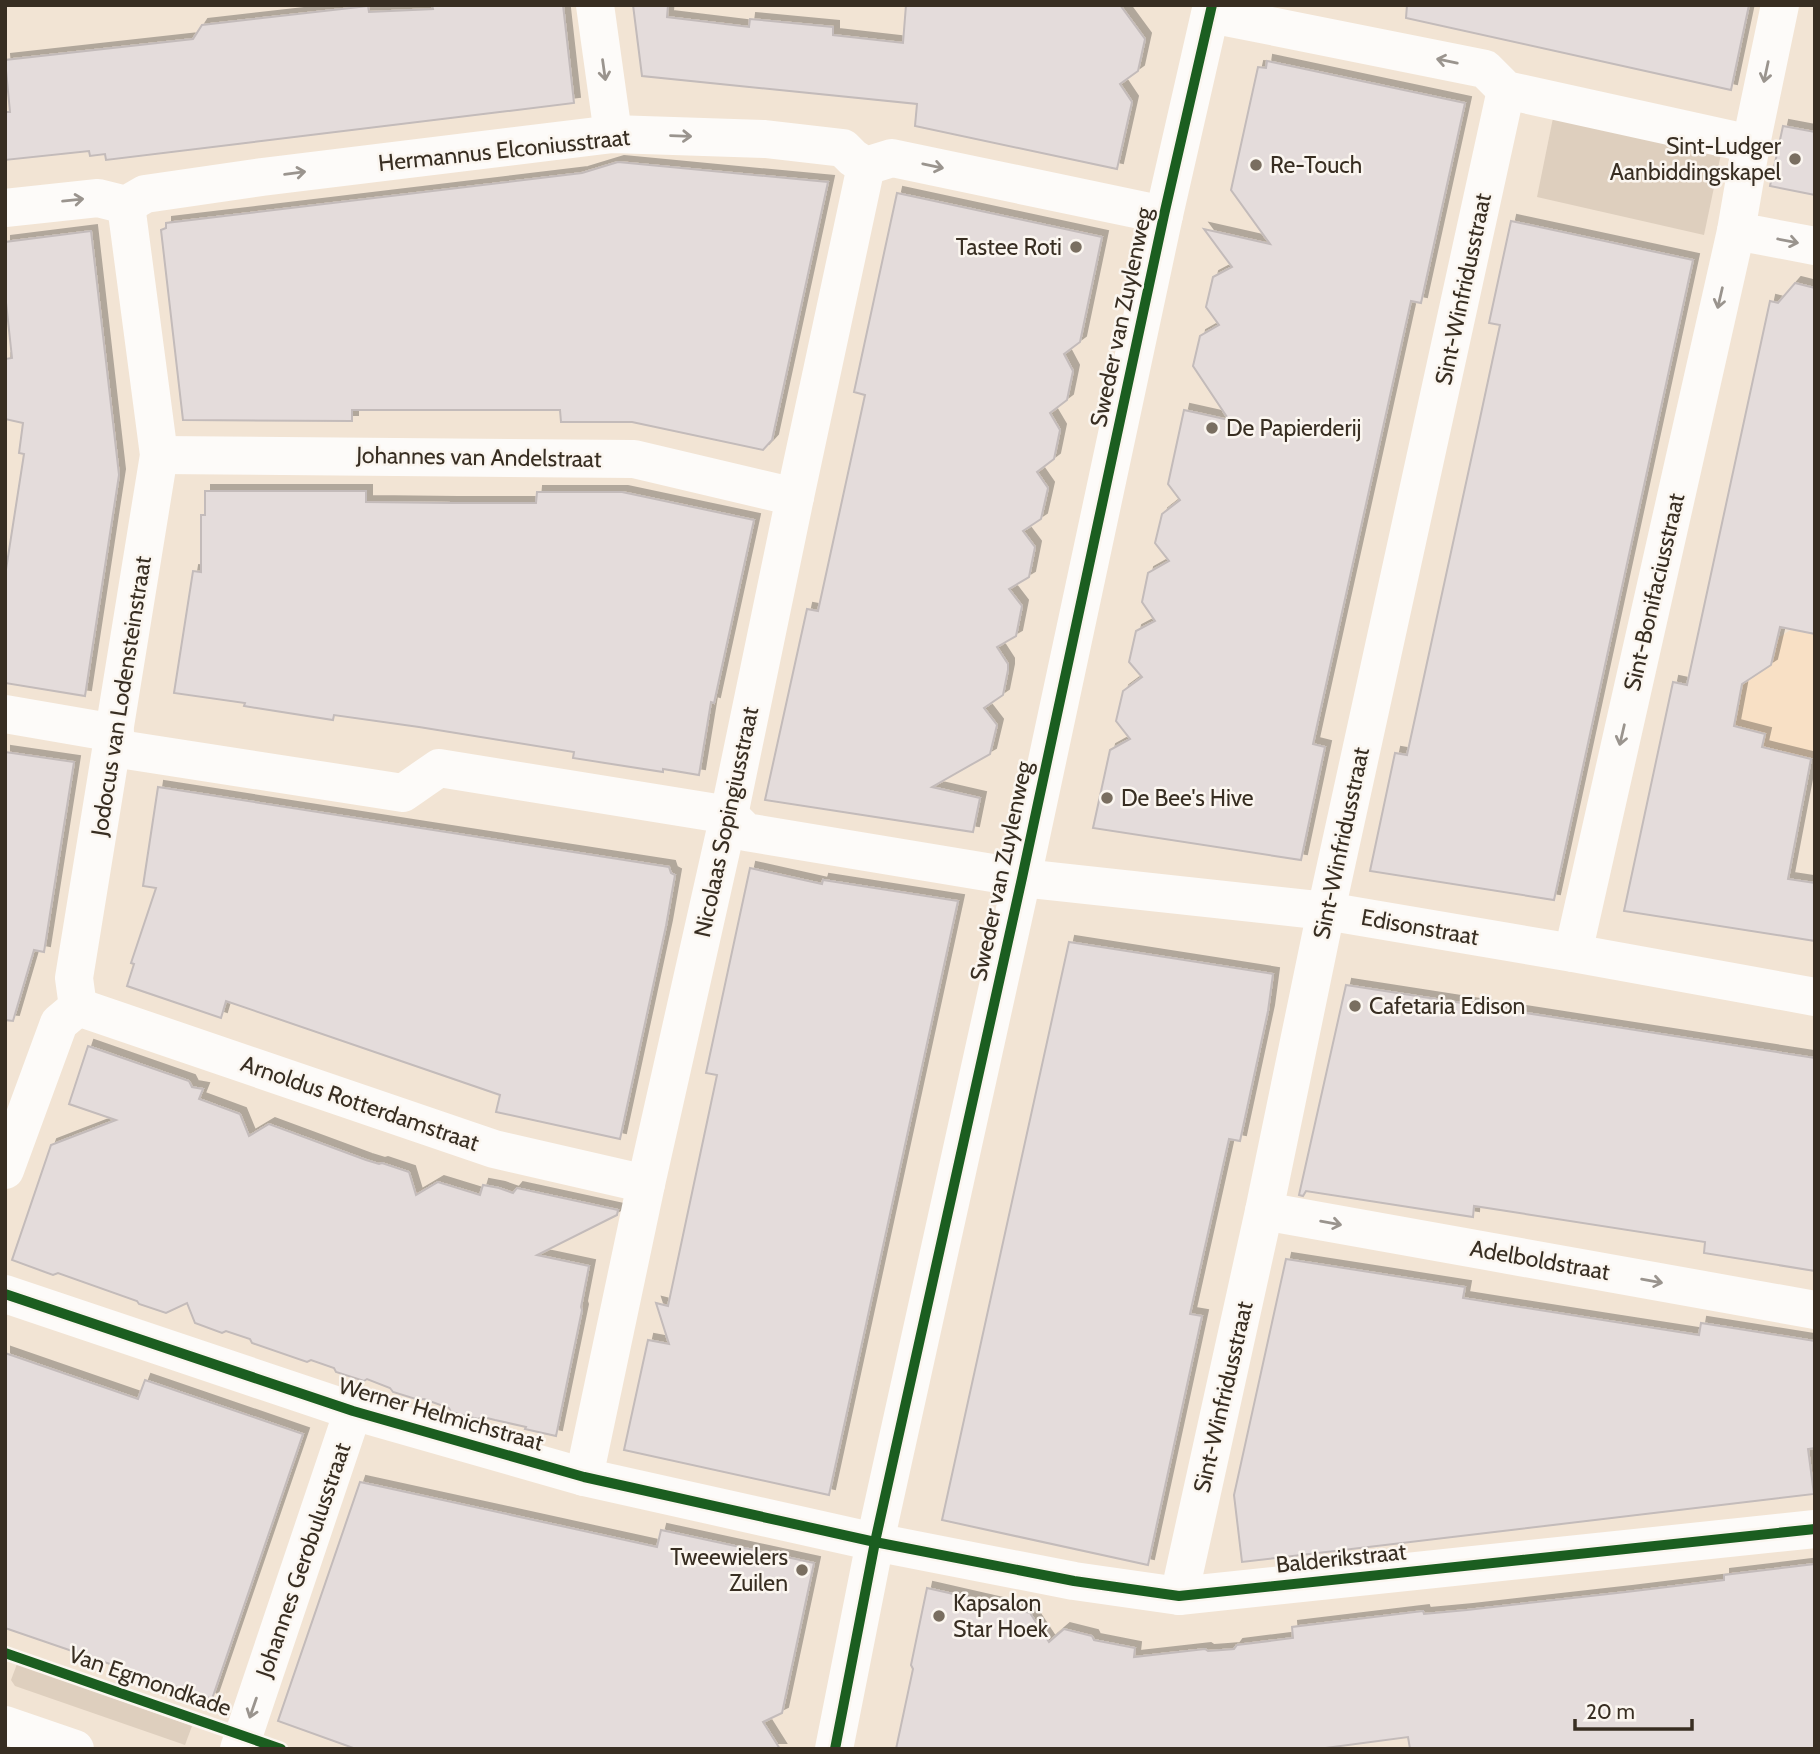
<svg xmlns="http://www.w3.org/2000/svg" width="1820" height="1754" font-family="Cabin,sans-serif">
  <defs>
    <filter id="shadow"><feDropShadow dx="6" dy="-6" stdDeviation="0" flood-color="#0004"/></filter>
  </defs>
  <rect width="100%" height="100%" fill="#f2e4d4"/>
  <path fill="#f8e0c5" d="M1792,629L1815,634V759L1731,742L1705,661L1760,673L1771,665L1777,639Z"/>
  <g fill="#decfbe">
    <path d="M1553,118L1721,154L1704,235L1537,197Z"/>
    <path d="M17,1664L192,1726L185,1745L15,1686L11,1680Z"/>
  </g>
  <g fill="#e4dcdb" stroke="#c3bbba" stroke-width="2" filter="url(#shadow)">
    <path d="M432,5H563L574,103L106,160L105,154L90,156L89,151L5,160V112H10L5,60L193,39L202,25L368,6L369,12L433,9Z"/>
    <path d="M633,5H668L667,17L749,27L750,19L833,27V35L903,43L906,5H1120L1145,39L1138,71L1120,84L1132,102L1117,169L915,126L917,104L642,76Z"/>
    <path d="M1407,5H1749L1731,90L1406,18Z"/>
    <path d="M1267,61L1465,103L1421,303L1411,301L1318,721L1313,744L1325,747L1301,860L1093,828L1110,750L1130,739L1116,721L1123,691L1142,677L1129,662L1136,631L1155,621L1142,602L1148,573L1169,561L1155,543L1162,514L1180,500L1168,484L1184,410L1229,420L1193,366L1200,336L1219,325L1206,307L1213,277L1232,267L1204,229L1270,244L1231,190L1258,67L1266,68Z"/>
    <path d="M1783,126L1815,132V195L1770,186Z"/>
    <path d="M618,162L828,182L772,440L763,450L632,422H561L560,410H352V421L183,420L161,230L166,228V223L582,173Z"/>
    <path d="M897,193L1102,237L1080,342L1064,354L1073,371L1067,400L1050,413L1060,430L1054,459L1037,472L1048,488L1041,519L1023,531L1035,547L1029,577L1009,589L1022,606L1016,636L997,647L1008,664V670L1003,695L984,708L997,725L990,754L932,787L980,798L973,832L765,800L807,609L818,611L865,395L854,392Z"/>
    <path d="M1511,221L1693,260L1554,900L1370,871L1395,753L1407,755L1479,423L1500,325L1489,323Z"/>
    <path d="M91,231L119,475L85,696L5,683V576L24,454L19,453L23,423L5,419V359L12,358L5,293V242Z"/>
    <path d="M1795,283L1815,288V634L1780,627L1771,665L1742,684L1734,726L1765,734L1762,747L1811,759L1788,879L1815,883V941L1624,911L1673,682L1687,685L1770,301L1778,303Z"/>
    <path d="M205,491H366V502L452,503H536L537,492H622L754,520L714,703L711,702L699,775L663,769V772L573,758L574,752L419,727L334,715L333,720L244,706L245,703L174,693L193,571L201,572V515H205Z"/>
    <path d="M5,752L74,762L44,952L34,950L13,1021L5,1020Z"/>
    <path d="M158,787L669,867L671,873L675,875L666,926L620,1139L496,1112L500,1095L226,1001L221,1018L127,986L134,964L131,963L156,888L143,886Z"/>
    <path d="M750,868L822,884L823,880L958,901L829,1495L624,1450L648,1340L669,1344L656,1303L668,1306L717,1075L706,1073Z"/>
    <path d="M1069,942L1273,974L1268,1011L1240,1141L1229,1139L1190,1314L1202,1316L1148,1565L942,1520Z"/>
    <path d="M1346,985L1815,1058V1271L1704,1253L1705,1242L1474,1206L1473,1217L1306,1191L1303,1196L1299,1195Z"/>
    <path d="M88,1046L189,1081L192,1087L203,1089L199,1099L240,1114L249,1136L269,1124L366,1160L379,1164L382,1163L409,1172L416,1195L438,1182L480,1195L483,1185L499,1188L513,1193L517,1188L618,1210L617,1215L537,1255L589,1266L581,1307L582,1310L556,1436L525,1429L526,1427L495,1420L483,1417L478,1419L451,1412L449,1408L424,1399L419,1400L393,1392L390,1388L367,1379L364,1381L336,1372L334,1368L311,1360L307,1362L252,1343L250,1339L226,1331L222,1333L195,1323L187,1303L166,1313L139,1304L137,1301L58,1273L53,1275L12,1260L51,1145L116,1120L69,1104Z"/>
    <path d="M1286,1259L1465,1287L1463,1298L1609,1321L1699,1335L1701,1323L1815,1341V1448L1808,1449L1814,1494L1242,1562L1234,1495Z"/>
    <path d="M5,1353L138,1399L145,1380L303,1434L212,1699L5,1628Z"/>
    <path d="M360,1482L657,1547L661,1530L814,1563L782,1713L763,1722L780,1749H356L278,1721Z"/>
    <path d="M1815,1564V1749H1410L1408,1737L1318,1749H896L913,1669L911,1665L927,1588L1015,1608V1609L1030,1613L1049,1642L1064,1629L1092,1636L1094,1640L1135,1648L1134,1657L1205,1649L1208,1651L1222,1650L1234,1649L1237,1645L1293,1638L1292,1627L1423,1611L1424,1614L1467,1610L1626,1592L1724,1580V1575Z"/>
  </g>
  <g fill="none" stroke-linecap="round" stroke-linejoin="round">
    <g stroke="#fdfbf9" stroke-width="38">
      <path d="M595,5L613,134"/>
      <path d="M1780,5L1751,144L1736,231L1815,246"/>
      <path d="M1211,14L1485,69L1506,90L1751,144"/>
      <path d="M5,208L98,198L126,205L145,194L262,177L613,134L765,139L843,148L853,158L866,166L892,158L1164,215"/>
      <path d="M159,455L634,459L795,497"/>
      <path d="M5,714L115,733"/>
      <path d="M113,748L403,793L439,768L729,815L746,832L1022,878L1326,911L1573,953L1815,997"/>
      <path d="M1573,953L1736,231"/>
      <path d="M78,1007L494,1149L646,1184"/>
      <path d="M5,1170L59,1023L78,1007L74,978L159,455L126,205"/>
      <path d="M1264,1211L1815,1310"/>
      <path d="M5,1294L353,1411L584,1477L875,1542L1074,1581L1179,1596L1815,1529"/>
      <path d="M584,1477L646,1184L729,815L795,497L866,166"/>
      <path d="M1179,1596L1264,1211L1326,911L1506,90"/>
      <path d="M5,1725L75,1749"/>
      <path d="M239,1749L353,1411"/>
      <path d="M834,1749L875,1542L1022,878L1164,215L1212,5"/>
    </g>
    <g stroke="#fbf6f0" stroke-width="15">
      <g id="cycleway">
        <path d="M5,1294L353,1411L584,1477L875,1542L1074,1581L1179,1596L1815,1529"/>
        <path d="M5,1653L281,1749"/>
        <path d="M835,1749L875,1542L1022,878L1164,215L1212,5"/>
      </g>
    </g>
    <use href="#cycleway" stroke="#1b5e20" stroke-width="10"/>
  </g>
  <defs><path id="oneway-shaft" d="M-6 0H5M1.5-3L5.5 0L1.5 3" fill="none" stroke-width="1.6" stroke-linecap="round" stroke-linejoin="round" transform="scale(1.75)"/></defs>
  <g stroke="#9a948e">
    <use href="#oneway-shaft" transform="translate(1447 61) rotate(-168)"/>
    <use href="#oneway-shaft" transform="translate(604 70) rotate(82)"/>
    <use href="#oneway-shaft" transform="translate(1766 72) rotate(102)"/>
    <use href="#oneway-shaft" transform="translate(681 136) rotate(2)"/>
    <use href="#oneway-shaft" transform="translate(933 166) rotate(12)"/>
    <use href="#oneway-shaft" transform="translate(295 173) rotate(-7)"/>
    <use href="#oneway-shaft" transform="translate(73 200) rotate(-6)"/>
    <use href="#oneway-shaft" transform="translate(1788 241) rotate(11)"/>
    <use href="#oneway-shaft" transform="translate(1720 298) rotate(103)"/>
    <use href="#oneway-shaft" transform="translate(1622 735) rotate(103)"/>
    <use href="#oneway-shaft" transform="translate(1331 1223) rotate(10)"/>
    <use href="#oneway-shaft" transform="translate(1652 1281) rotate(10)"/>
    <use href="#oneway-shaft" transform="translate(253 1708) rotate(109)"/>
  </g>
  <g fill="#796e60" stroke="#fbf6f0" stroke-width="2.5">
    <circle cx="1795" cy="159" r="7"/>
    <circle cx="1256" cy="165" r="7"/>
    <circle cx="1076" cy="247" r="7"/>
    <circle cx="1212" cy="428" r="7"/>
    <circle cx="1107" cy="798" r="7"/>
    <circle cx="1355" cy="1006" r="7"/>
    <circle cx="802" cy="1570" r="7"/>
    <circle cx="939" cy="1616" r="7"/>
  </g>
  <g text-anchor="middle" stroke-width="5" stroke-linejoin="round" paint-order="stroke">
    <g font-size="23" fill="#382e22" stroke="#fbf6f0" text-anchor="start">
      <text x="1781" y="154" text-anchor="end">Sint-Ludger<tspan x="1781" dy="26">Aanbiddingskapel</tspan></text>
      <text x="1270" y="173">Re-Touch</text>
      <text x="1062" y="255" text-anchor="end">Tastee Roti</text>
      <text x="1226" y="436">De Papierderij</text>
      <text x="1121" y="806">De Bee's Hive</text>
      <text x="1369" y="1014">Cafetaria Edison</text>
      <text x="788" y="1565" text-anchor="end">Tweewielers<tspan x="788" dy="26">Zuilen</tspan></text>
      <text x="953" y="1611">Kapsalon<tspan x="953" dy="26">Star Hoek</tspan></text>
    </g>
    <g font-size="23" fill="#382e22" stroke="#fbf6f0">
      <text transform="translate(504 150) rotate(-6)" y="8">Hermannus Elconiusstraat</text>
      <text transform="translate(1463 289) rotate(-78)" y="8">Sint-Winfridusstraat</text>
      <text transform="translate(1121 317) rotate(-78)" y="8">Sweder van Zuylenweg</text>
      <text transform="translate(479 457) rotate(1)" y="8">Johannes van Andelstraat</text>
      <text transform="translate(1654 592) rotate(-77)" y="8">Sint-Bonifaciusstraat</text>
      <text transform="translate(121 696) rotate(-81)" y="8">Jodocus van Lodensteinstraat</text>
      <text transform="translate(726 822) rotate(-78)" y="8">Nicolaas Sopingiusstraat</text>
      <text transform="translate(1341 843) rotate(-78)" y="8">Sint-Winfridusstraat</text>
      <text transform="translate(1001 871) rotate(-78)" y="8">Sweder van Zuylenweg</text>
      <text transform="translate(1420 927) rotate(10)" y="8">Edisonstraat</text>
      <text transform="translate(360 1103) rotate(19)" y="8">Arnoldus Rotterdamstraat</text>
      <text transform="translate(1540 1260) rotate(10)" y="8">Adelboldstraat</text>
      <text transform="translate(1223 1397) rotate(-77)" y="8">Sint-Winfridusstraat</text>
      <text transform="translate(441 1414) rotate(16)" y="8">Werner Helmichstraat</text>
      <text transform="translate(1341 1558) rotate(-6)" y="8">Balderikstraat</text>
      <text transform="translate(303 1560) rotate(-71)" y="8">Johannes Gerobulusstraat</text>
      <text transform="translate(150 1681) rotate(19)" y="8">Van Egmondkade</text>
    </g>
  </g>
  <rect width="1820" height="1754" fill="none" stroke="#382e22" stroke-width="14"/>
  <path d="M1575 1719v10h117v-10" fill="none" stroke="#382e22" stroke-width="3.5"/>
  <text x="1586" y="1719" font-size="21" fill="#382e22" stroke="#fbf6f0" stroke-width="5" paint-order="stroke">20 m</text>
</svg>
